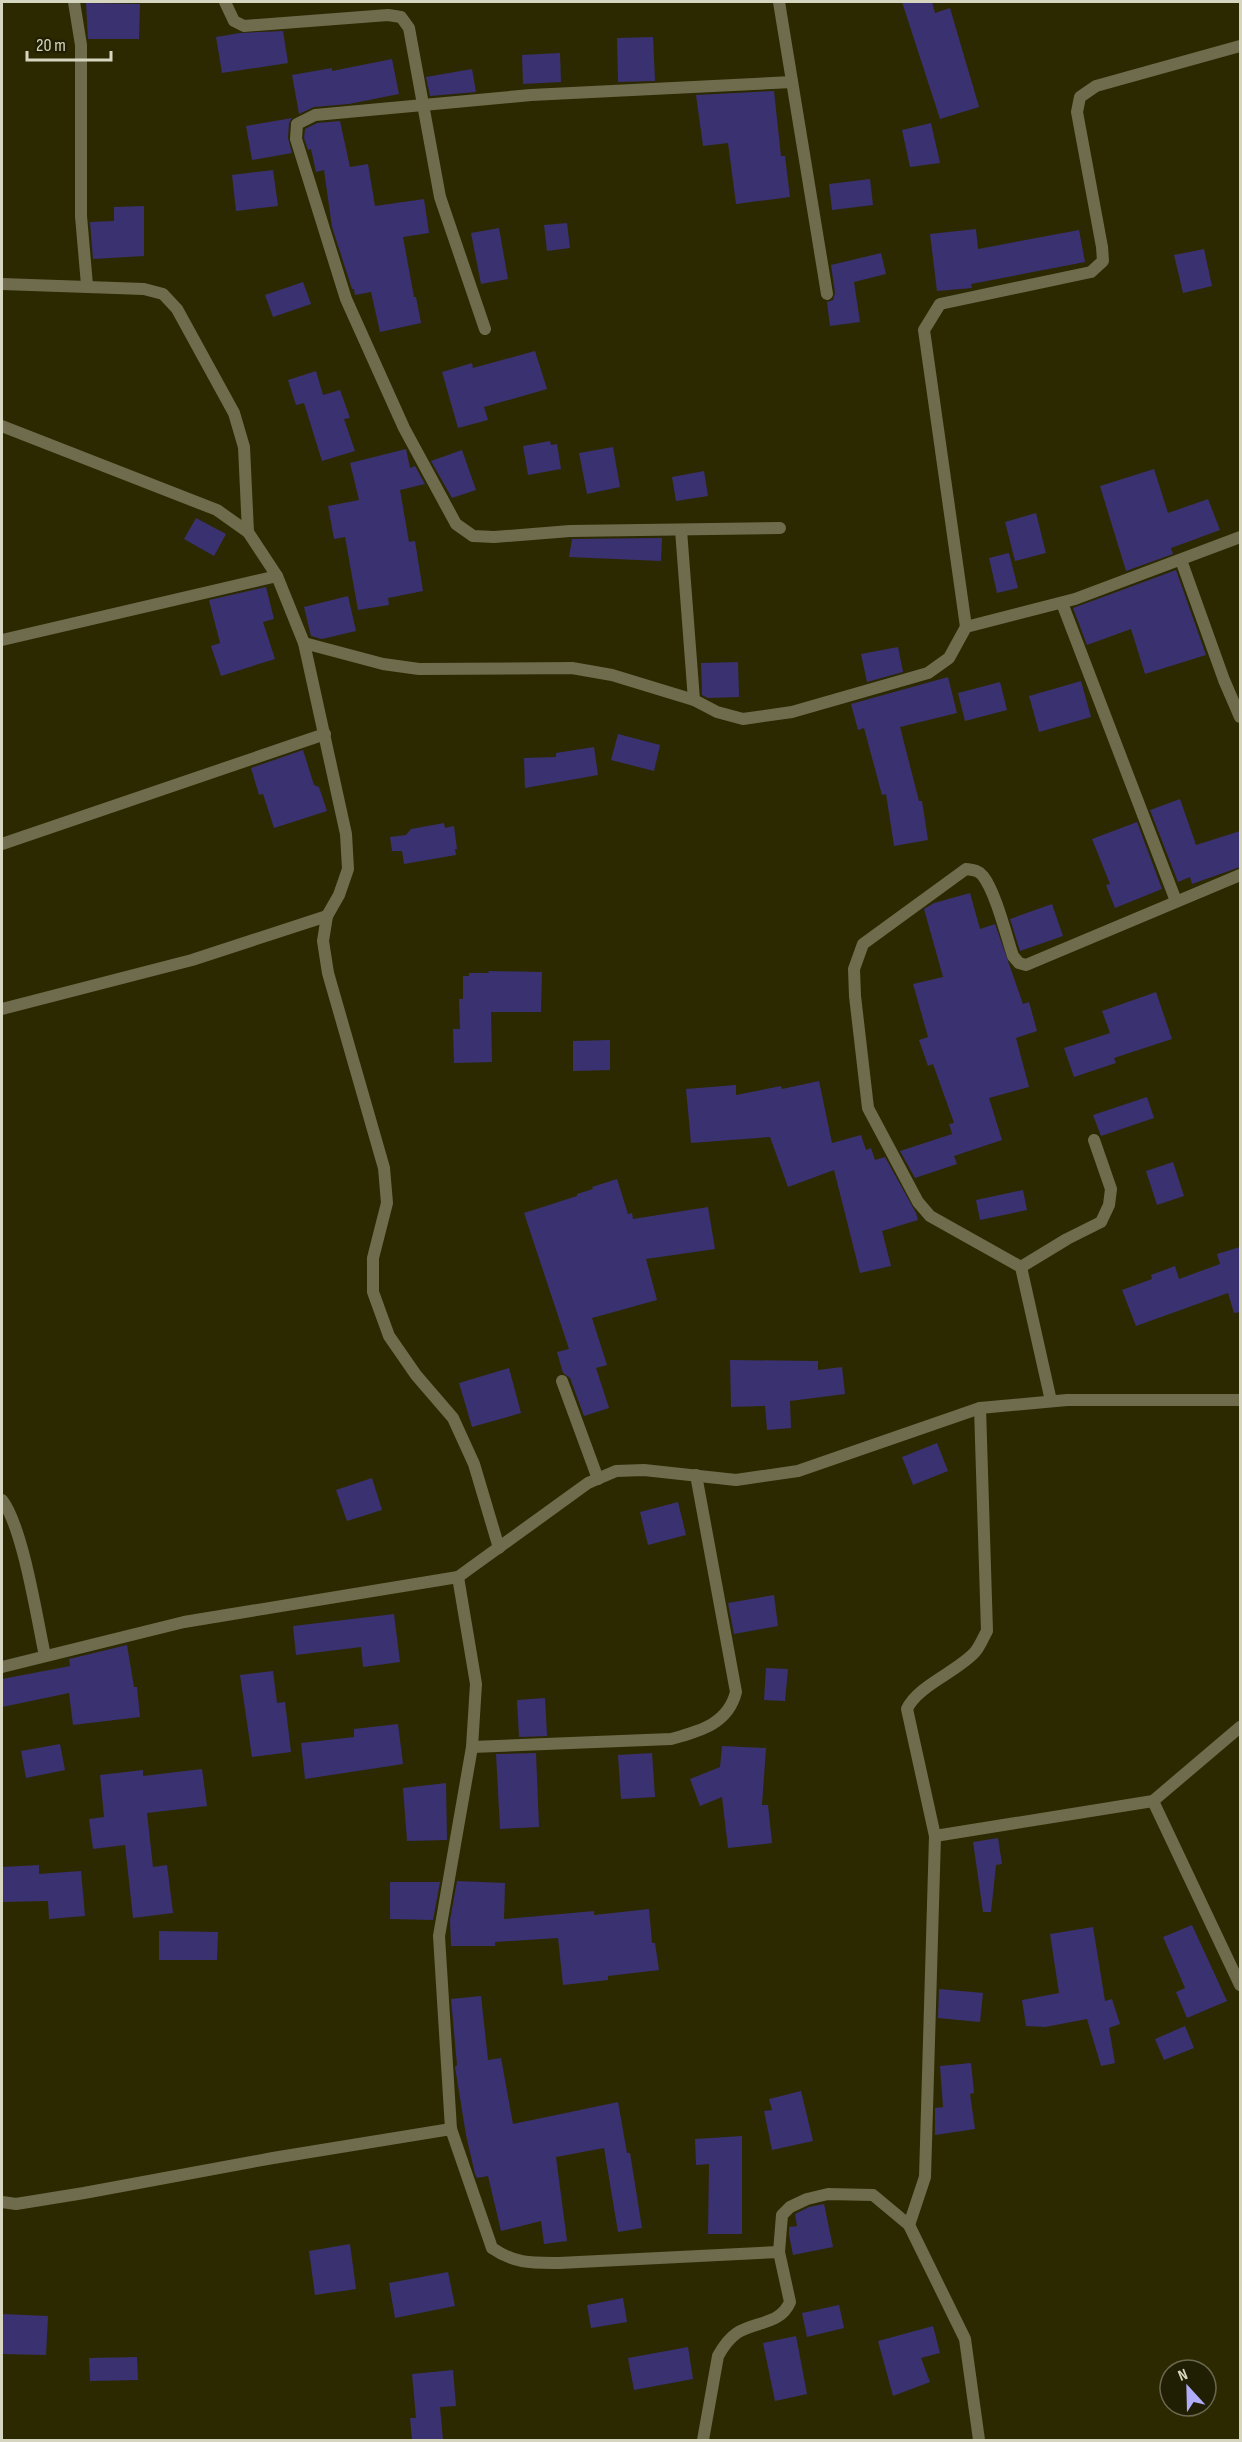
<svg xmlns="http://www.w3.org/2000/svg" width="1242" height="2442" font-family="'Sofia Sans Condensed',sans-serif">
  <rect width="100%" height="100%" fill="#2c2901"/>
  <g fill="#3a3171">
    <path d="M902,2H932L935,13L950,8L979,107L940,119Z"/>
    <path d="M86,3L140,4L139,39H88Z"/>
    <path d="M283,31L288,63L222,73L216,37L240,33Z"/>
    <path d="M653,37L655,81L618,82L617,38Z"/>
    <path d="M560,53L561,82L523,84L522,55Z"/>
    <path d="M392,59L399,94L349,104L314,107L299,114L292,75L332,68V71Z"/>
    <path d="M472,69L476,92L430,96L426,77Z"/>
    <path d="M774,91L781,156H785L790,197L736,204L728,143L703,146L696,95Z"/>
    <path d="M292,118L289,123L288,138L292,153L252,160L246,126Z"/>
    <path d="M340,121L350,167L368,164L375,206L424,199L429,233L403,237L414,297H416L421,323L380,332L371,292L355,295L354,289H352L332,227L324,170L316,172L311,149L308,150L304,138L305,129L317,123Z"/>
    <path d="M931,123L940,163L910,167L902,130Z"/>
    <path d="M273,170L278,206L236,211L232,175Z"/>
    <path d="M870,179L873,205L832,210L829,184Z"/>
    <path d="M144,206V256L93,259L90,222L114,221V207Z"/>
    <path d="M567,223L570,248L547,251L544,225Z"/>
    <path d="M499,228L508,279L481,284L471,233Z"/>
    <path d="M976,229L978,249L1079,230L1085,262L971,284L972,288L937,291L930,234Z"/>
    <path d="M1204,249L1212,286L1183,293L1174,255Z"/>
    <path d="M881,253L886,274L854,282L860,322L830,326L827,302L833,300L835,293L831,265Z"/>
    <path d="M303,282L311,304L273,317L265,295Z"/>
    <path d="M535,351L547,389L484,407L488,420L458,428L442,372L472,363L473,368Z"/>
    <path d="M316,371L323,395L340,390L350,418L344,419L355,451L322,461L304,403L296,405L288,380Z"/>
    <path d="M550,441L551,445L557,444L561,469L528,475L523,446Z"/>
    <path d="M613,447L620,487L587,494L579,453Z"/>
    <path d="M406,449L410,468L415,466L425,484L400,490L409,542L415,541L423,591L388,598L389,605L358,610L345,537L334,539L328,506L359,500L350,463Z"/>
    <path d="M462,450L476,490L452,498L431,461Z"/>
    <path d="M1154,469L1168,513L1208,499L1220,530L1171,548L1173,554L1126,571L1100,486Z"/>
    <path d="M704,471L708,496L676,501L672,477Z"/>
    <path d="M1036,513L1046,553L1015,561L1005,522Z"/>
    <path d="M196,518L226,534L214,556L184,539Z"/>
    <path d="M662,538L661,561L569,557L572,539Z"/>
    <path d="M1009,553L1018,588L997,593L989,558Z"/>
    <path d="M1176,570L1206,655L1145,674L1131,629L1087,645L1073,608Z"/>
    <path d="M266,587L274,619L263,622L275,659L221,676L211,646L220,643L209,600Z"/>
    <path d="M348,596L356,631L322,639L311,636L304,607Z"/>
    <path d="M898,647L903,672L867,682L861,654Z"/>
    <path d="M738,662L739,697L708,698L702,695L701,663Z"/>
    <path d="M948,677L957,713L900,727L919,801H922L928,840L894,846L886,794L882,795L864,728L858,730L851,704Z"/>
    <path d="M1081,681L1091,717L1039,732L1029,696Z"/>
    <path d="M1000,682L1007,710L965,721L958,693Z"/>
    <path d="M618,734L660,745L654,771L611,760Z"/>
    <path d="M594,747L598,775L525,788L524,758L556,757V753Z"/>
    <path d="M303,750L314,785L319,787L327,811L274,828L263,794L259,795L251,768Z"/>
    <path d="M1180,799L1196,845L1240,831V867L1192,884L1190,877L1178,882L1150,810Z"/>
    <path d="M1137,822L1162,889L1115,908L1106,885L1110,884L1092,839Z"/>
    <path d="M444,823L445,828L454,826L457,849H455L456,855L404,864L402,851H392L390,837L406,835L411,829Z"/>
    <path d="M970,893L980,929L995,924L1023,1004L1029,1002L1037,1031L1016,1038L1029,1087L989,1098L1002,1140L954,1156L957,1164L915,1178L900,1151L952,1134L949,1124L954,1123L933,1064L928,1066L919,1040L928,1037L913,984L943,977L924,909L934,903Z"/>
    <path d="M1052,904L1063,936L1020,951L1010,919Z"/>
    <path d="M488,971L542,972L541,1012H491L492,1062L454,1063L453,1029H460L459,999H463V976H469V973H489Z"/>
    <path d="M1156,992L1172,1039L1114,1058L1116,1063L1074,1077L1064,1048L1110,1033L1102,1011Z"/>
    <path d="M610,1040V1070L573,1071V1041Z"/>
    <path d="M819,1081L832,1143L861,1135L866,1150L871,1148L875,1160L885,1157L916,1213L918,1220L882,1231L891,1266L860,1273L834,1170L788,1187L770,1137L691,1143L686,1089L736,1085V1095L781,1086L782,1089Z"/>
    <path d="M1147,1097L1154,1118L1101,1136L1093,1115Z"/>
    <path d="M1173,1162L1184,1196L1157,1205L1146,1171Z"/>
    <path d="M617,1179L628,1214L632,1213L633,1219L708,1207L715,1249L646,1259L657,1300L592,1318L607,1365L596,1368L609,1408L584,1416L570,1378L563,1373L557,1352L569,1349L524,1213L577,1196V1194L593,1189L592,1187Z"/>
    <path d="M1023,1190L1027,1210L980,1220L976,1200Z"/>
    <path d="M1240,1247V1312L1234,1313L1228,1293L1136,1326L1122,1290L1152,1279L1151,1275L1175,1266L1179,1279L1220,1264L1217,1254Z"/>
    <path d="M730,1360L818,1361V1370L842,1367L845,1394L790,1401L791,1428L767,1430L765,1406L731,1407Z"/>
    <path d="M509,1368L521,1413L472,1427L459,1383Z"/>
    <path d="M937,1443L948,1471L913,1485L902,1457Z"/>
    <path d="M372,1478L382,1510L347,1521L336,1490Z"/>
    <path d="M678,1502L686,1535L648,1545L640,1512Z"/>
    <path d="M774,1595L778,1626L734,1634L728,1603Z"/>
    <path d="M394,1614L400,1662L363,1667L361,1647L296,1655L293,1626Z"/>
    <path d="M127,1645L134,1687H137L140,1717L73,1725L69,1693L2,1707V1679L70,1666L69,1659Z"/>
    <path d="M766,1668L788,1669L785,1701L764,1700Z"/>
    <path d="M273,1671L277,1703L285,1702L291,1752L252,1757L240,1675Z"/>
    <path d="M545,1698L547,1736L519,1737L517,1700Z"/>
    <path d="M398,1724L403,1764L305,1779L301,1743L354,1737V1729Z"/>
    <path d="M60,1744L65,1770L26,1778L21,1751Z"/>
    <path d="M722,1746L766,1748L762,1805H768L772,1843L728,1848L722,1797L700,1806L690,1779L720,1767Z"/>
    <path d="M536,1753L539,1827L500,1829L496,1754Z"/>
    <path d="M652,1753L655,1797L621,1799L618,1755Z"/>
    <path d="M202,1769L207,1806L147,1813L153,1867L167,1865L173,1913L133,1918L125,1845L93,1849L89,1819L104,1817L100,1775L143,1770V1776Z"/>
    <path d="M446,1783L447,1840L407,1841L403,1788Z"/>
    <path d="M998,1838L1002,1864L996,1865L991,1912H983L973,1842Z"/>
    <path d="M39,1865V1874L81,1871L85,1916L49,1919L48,1901L2,1902V1867Z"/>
    <path d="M457,1881L505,1883L504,1919L594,1911V1915L649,1909L652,1943H655L659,1970L608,1976V1980L563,1985L558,1938L495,1942V1946H451L450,1920Z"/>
    <path d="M390,1882H440L433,1920L390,1919Z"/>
    <path d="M1192,1925L1227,2001L1187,2018L1176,1992L1185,1988L1163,1937Z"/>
    <path d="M1093,1927L1105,2001L1112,1999L1120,2024L1109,2028L1115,2063L1101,2066L1087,2019L1045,2027L1026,2026L1022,2000L1059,1993L1050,1934Z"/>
    <path d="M159,1931L218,1932L217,1960H159Z"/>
    <path d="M939,1989L983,1993L980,2022L938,2018Z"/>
    <path d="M481,1996L488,2060L501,2058L513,2124L618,2102L627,2153H630L642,2228L618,2232L604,2148L556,2157L567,2241L544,2244L541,2221L501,2231L488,2176L477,2178L475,2174L466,2135L455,2067L457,2065L451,1999Z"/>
    <path d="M1185,2026L1194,2048L1164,2060L1155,2039Z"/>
    <path d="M971,2063L974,2093L970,2094L975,2129L935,2135V2108L943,2107L940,2066Z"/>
    <path d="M801,2091L813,2141L772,2150L764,2111L772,2110L769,2099Z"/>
    <path d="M742,2136V2234H708L709,2164L696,2165L695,2139Z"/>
    <path d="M824,2204L833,2247L793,2255L789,2235V2227L797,2226L795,2214L809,2207Z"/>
    <path d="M350,2244L356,2289L315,2295L309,2251Z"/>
    <path d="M448,2272L455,2306L395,2318L389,2283Z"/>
    <path d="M623,2298L627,2322L591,2328L587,2305Z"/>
    <path d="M839,2305L844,2328L807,2337L802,2313Z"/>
    <path d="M2,2314L48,2316L46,2355L2,2354Z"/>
    <path d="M933,2326L940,2353L921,2358L930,2382L893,2396L878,2341Z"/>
    <path d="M796,2336L807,2394L775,2401L763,2343Z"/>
    <path d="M688,2347L693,2379L634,2390L628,2358Z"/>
    <path d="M137,2357L138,2380L90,2381L89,2358Z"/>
    <path d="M453,2370L456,2406L440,2407L443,2440H412L410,2418H416L412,2374Z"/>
  </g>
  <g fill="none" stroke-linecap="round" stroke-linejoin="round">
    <g stroke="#6e6c4c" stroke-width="12">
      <path d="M74,2L81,45V216L87,285"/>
      <path d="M225,2L234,21L244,26L388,15L401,17L409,28L440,197L485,329"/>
      <path d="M779,2L827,294"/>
      <path d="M2,284L144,289L163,294L177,309L234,413L244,447L248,532"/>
      <path d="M2,426L217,510L248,532L277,576L304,643L346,834L348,869L339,895L327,916L323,941L328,973L384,1168L387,1203L373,1258V1292L389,1336L416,1375L453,1418L474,1464L499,1548"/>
      <path d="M780,528L570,531L494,537L473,536L456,524L404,428L346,299L296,139L297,124L315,115L531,95L792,82"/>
      <path d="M681,530L694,700"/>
      <path d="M1181,560L1224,680L1240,717"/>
      <path d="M1062,603L1176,901"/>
      <path d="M966,627L924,330L940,304L1091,272L1103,261L1102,247L1077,112L1080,97L1096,86L1240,46"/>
      <path d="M2,640L277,576"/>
      <path d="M304,643L383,664L419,669L572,668L612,675L694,700L717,712L743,719L792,712L928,673L949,658L966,627L1075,599L1240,537"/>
      <path d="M2,844L325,734"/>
      <path d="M2,1009L192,960L327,916"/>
      <path d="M1021,1267L1067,1239L1101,1222L1109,1205L1111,1189L1094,1140"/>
      <path d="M562,1381L598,1479"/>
      <path d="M1051,1401L1021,1267L930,1216L918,1202L868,1108L855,996L854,969L863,944L966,869C973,870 978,870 983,876C996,893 1006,935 1013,956L1019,963L1026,965L1240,875"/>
      <path d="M980,1408L987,1631C983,1638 980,1646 975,1652C957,1672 917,1686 907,1709L935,1836L1153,1801L1240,1727"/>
      <path d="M2,1500C23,1527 37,1619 45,1656"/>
      <path d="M2,1667L184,1622L458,1577L588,1483L616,1471L644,1470L736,1480L798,1471L980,1408L1067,1400H1240"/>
      <path d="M472,1747L671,1739C700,1731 728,1724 736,1692L696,1475"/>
      <path d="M1153,1801L1240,1985"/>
      <path d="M451,2129L439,1936L472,1747L476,1684L458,1577"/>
      <path d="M2,2202L16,2204L84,2193L273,2158L451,2129L492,2248C515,2264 532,2263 559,2263L779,2252L790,2302C780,2325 756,2321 737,2333C728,2339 723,2347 718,2356L703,2440"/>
      <path d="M909,2225L925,2177L935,1836"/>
      <path d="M779,2252L782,2215L790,2207L807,2199L828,2194L873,2195L909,2225L965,2339L979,2440"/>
    </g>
  </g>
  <rect width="1242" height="2442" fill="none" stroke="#d6d6c0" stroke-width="6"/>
  <g transform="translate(1188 2388) rotate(338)"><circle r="28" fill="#211f03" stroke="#69684f" stroke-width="1.5"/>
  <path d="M0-4.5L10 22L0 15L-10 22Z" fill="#b2adf9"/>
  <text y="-9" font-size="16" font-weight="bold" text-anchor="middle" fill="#d6d6c0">N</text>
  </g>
  <path d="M27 51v9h84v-9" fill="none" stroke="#d6d6c0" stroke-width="3"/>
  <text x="36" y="51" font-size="18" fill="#d6d6c0" stroke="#211f03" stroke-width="4.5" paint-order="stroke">20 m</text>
</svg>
